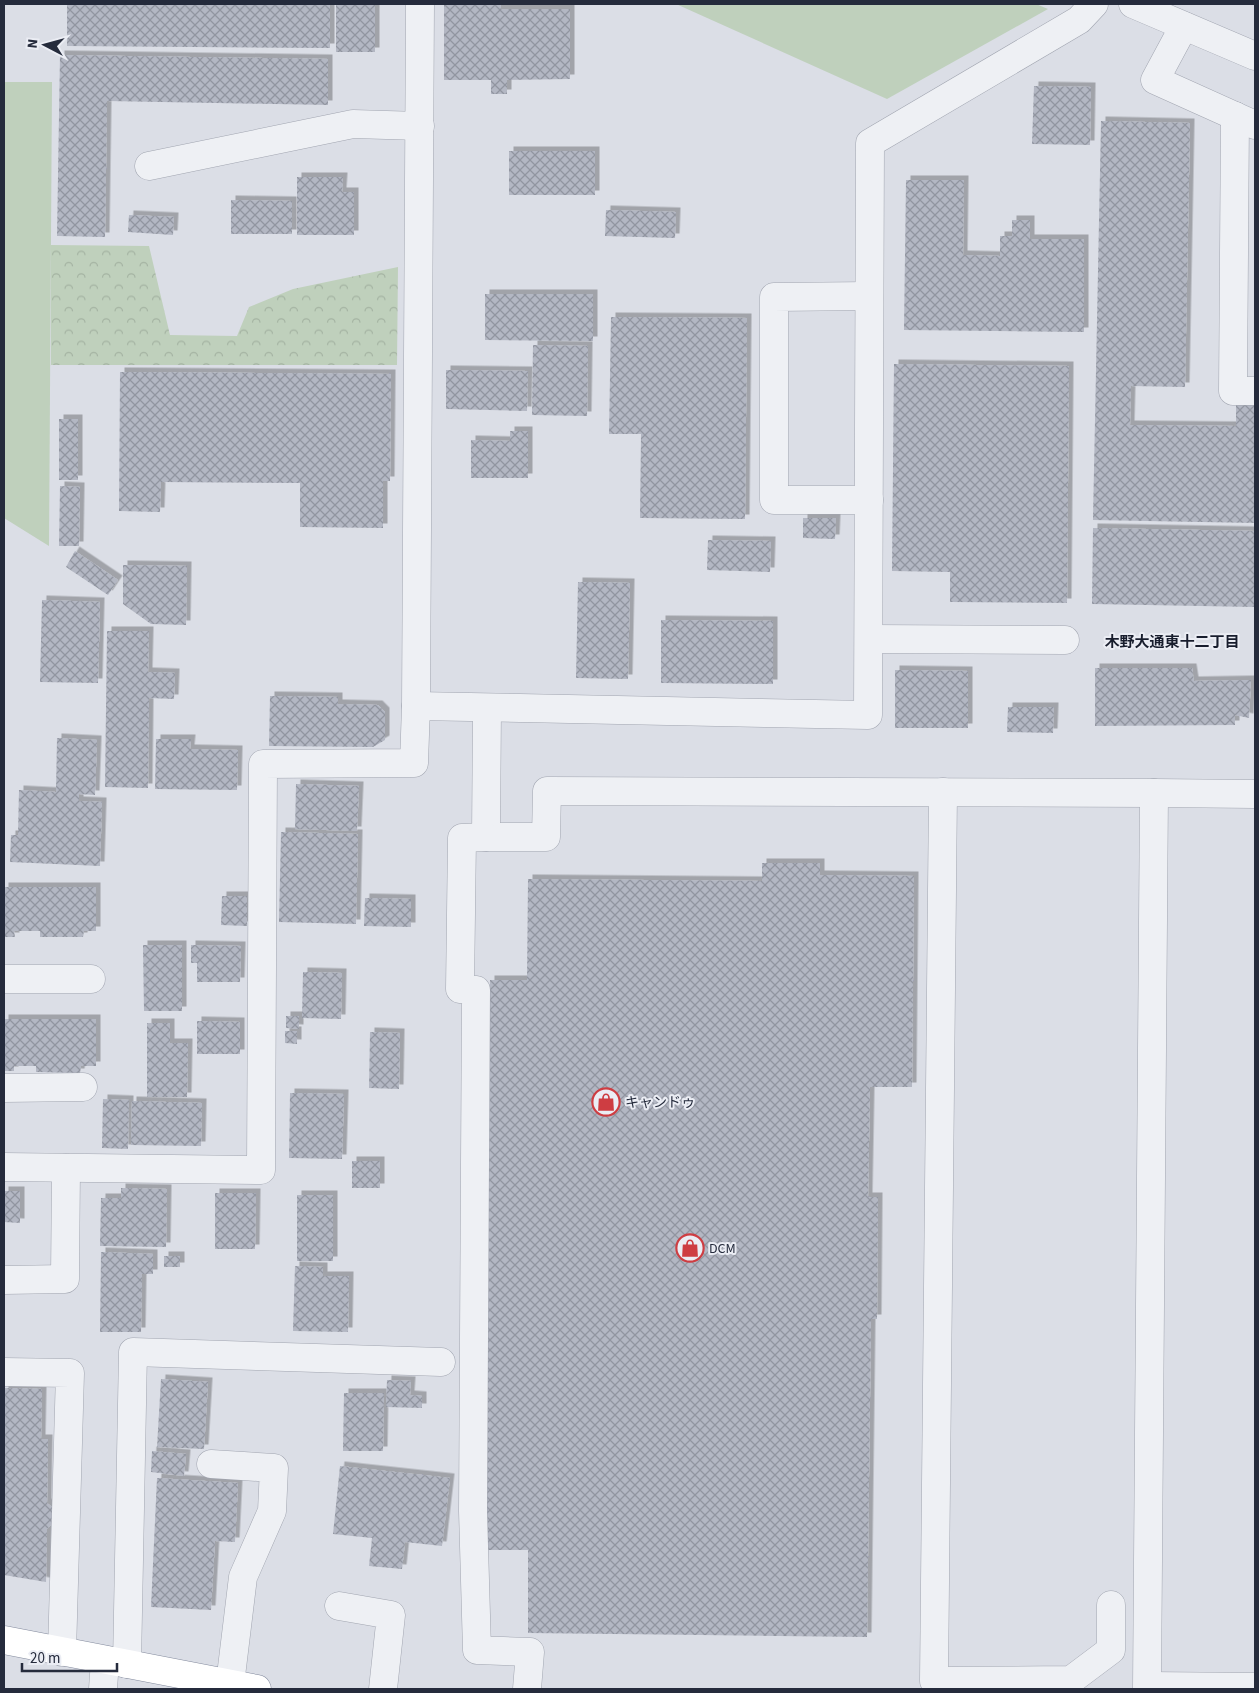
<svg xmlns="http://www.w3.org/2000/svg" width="1259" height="1693" font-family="'Source Sans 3','Noto Sans JP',sans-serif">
  <defs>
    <pattern id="forest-crowns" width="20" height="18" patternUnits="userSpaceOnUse" patternTransform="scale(1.25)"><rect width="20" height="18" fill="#bfd0bc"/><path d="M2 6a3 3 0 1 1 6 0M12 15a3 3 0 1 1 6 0" fill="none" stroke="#a4b3a2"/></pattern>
    <pattern id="building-cross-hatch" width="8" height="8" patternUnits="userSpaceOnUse" patternTransform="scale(1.25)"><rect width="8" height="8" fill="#b3b7c3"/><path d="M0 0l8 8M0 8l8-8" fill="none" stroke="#9195a0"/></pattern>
    <filter id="shadow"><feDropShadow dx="4.5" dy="-4.5" stdDeviation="0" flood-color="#0004"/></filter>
  </defs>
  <rect width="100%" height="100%" fill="#dbdee6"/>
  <g fill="#bfd0bc">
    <path d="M676,4H1036L1048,9L887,99Z"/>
    <path d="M4,82H52L49,546L4,518Z"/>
  </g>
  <path fill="url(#forest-crowns)" d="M51,245L149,246L170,335L237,336L249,307L293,289L398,267L397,365H51Z"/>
  <g fill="url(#building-cross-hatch)" filter="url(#shadow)">
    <path d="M67,4H330V48L67,46Z"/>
    <rect x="336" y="4" width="39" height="48"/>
    <path d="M444,4H501V9H570V79L507,80V94H491V80H444Z"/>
    <path d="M60,55L328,59V105L107,101L105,237L57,236Z"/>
    <path d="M1034,86L1091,87L1090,145L1032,144Z"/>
    <path d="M1101,121L1190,123L1185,387L1131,386L1130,425L1236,426V402L1255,403V523L1093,520Z"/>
    <rect x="509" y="151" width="86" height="44"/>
    <path d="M297,177H343L342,192H354V235H297Z"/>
    <path d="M906,180H964L963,255L1000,256V236H1012V220H1030V239H1084V332L904,330Z"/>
    <path d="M231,200L292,201V234H231Z"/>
    <path d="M606,210L676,212L675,238L605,236Z"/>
    <path d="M129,215L174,217L173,235L128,232Z"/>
    <path d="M485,294H593V341L485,340Z"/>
    <path d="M611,317L747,318L745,519L640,518L641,434H609Z"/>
    <path d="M533,345L588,346L587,416L532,415Z"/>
    <path d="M894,364L1069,366L1067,603L950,602V572L892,571Z"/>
    <path d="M446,370L528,371L527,411L446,409Z"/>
    <path d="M120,372L391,374L390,481H383V528L300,527V483L161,482L160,512L119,511Z"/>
    <rect x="59" y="419" width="19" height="61"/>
    <path d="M510,431H528V478H471V440L510,441Z"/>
    <path d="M60,486L80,487L79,546H59Z"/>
    <path d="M803,518H836L835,539L803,538Z"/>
    <path d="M1093,528L1255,531V607L1092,604Z"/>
    <path d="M708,540L771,541L770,572L707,570Z"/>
    <path d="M75,551L118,580L108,595L66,567Z"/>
    <path d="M123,565L187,566L186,625L151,624L123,604Z"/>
    <path d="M578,582L630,583L628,679L576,678Z"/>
    <path d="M42,600L100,602L98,683L40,682Z"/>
    <path d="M661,620L773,621V684L661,683Z"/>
    <path d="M107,631H149L148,672L175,673L174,699L149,698L148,788L105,787Z"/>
    <path d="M1095,668H1192L1194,681L1251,680L1249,718L1235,715V725L1095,726Z"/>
    <path d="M895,670L968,671V728H895Z"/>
    <path d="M270,696L338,697V704L378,705L385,712V740L373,747L269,746Z"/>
    <path d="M1008,707H1054L1053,733L1007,732Z"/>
    <path d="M57,738L97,740L95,795L79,794V801L102,802L100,866L10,862L11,835H18L19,790L56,792Z"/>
    <path d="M156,739H191L190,749L238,750L237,790L155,789Z"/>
    <path d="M296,784L359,786L357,831L295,829Z"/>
    <path d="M281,832L358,834L356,924L279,922Z"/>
    <path d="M762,863H820V875L914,876L912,1087H870L868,1197H878L877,1319H871L867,1637L528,1633V1550H483L490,980H527L528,879L762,881Z"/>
    <path d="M4,887H96V931H84L83,937H40V931H14L15,937H4Z"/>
    <path d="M222,896H247V926L221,925Z"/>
    <path d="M365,898L411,899V927L364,926Z"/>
    <path d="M143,945H182V1011H144Z"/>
    <path d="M191,945L241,946L240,982H197V963H191Z"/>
    <path d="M303,972L342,973L341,1019L302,1018Z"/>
    <path d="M286,1016H299V1029L286,1028Z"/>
    <path d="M4,1019H96V1066H81L80,1073L36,1072V1066H14V1071H4Z"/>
    <path d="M197,1021L240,1022V1054H197Z"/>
    <path d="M147,1023H170V1043H188L187,1097H147Z"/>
    <path d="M285,1031H297V1044L285,1043Z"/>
    <path d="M370,1032L400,1033L399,1089L369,1088Z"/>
    <path d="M290,1093L344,1094L342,1159L289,1158Z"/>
    <path d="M103,1099L129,1100L128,1149L102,1148Z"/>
    <path d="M132,1101L202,1103L201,1146L131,1145Z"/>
    <rect x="352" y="1161" width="28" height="27"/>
    <path d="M121,1188L167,1189L166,1247L100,1246L101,1198H121Z"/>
    <path d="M4,1191H20V1223L4,1222Z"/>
    <path d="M215,1193H256L255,1249H215Z"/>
    <rect x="297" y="1195" width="36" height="66"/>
    <path d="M101,1252L153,1254V1274H142L141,1332H100Z"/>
    <rect x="164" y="1256" width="16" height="11"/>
    <path d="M295,1266L323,1267V1276H349L348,1332L293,1331Z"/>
    <path d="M161,1379L208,1382L204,1449L157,1447Z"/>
    <path d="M387,1380L411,1381L410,1395L422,1396V1408L386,1407Z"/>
    <path d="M4,1388L42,1389L41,1439H48L47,1503L53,1508V1523L47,1529L46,1582L4,1575Z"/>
    <path d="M344,1393H384L383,1451H343Z"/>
    <path d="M152,1451L186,1454L184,1476L151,1472Z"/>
    <path d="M340,1466L450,1478L442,1546L405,1542L402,1569L369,1566L372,1538L333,1534Z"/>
    <path d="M157,1478L238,1483L235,1542L215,1541L211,1610L151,1607Z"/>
  </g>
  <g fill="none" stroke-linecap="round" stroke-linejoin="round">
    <g stroke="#a1a5b0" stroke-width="29">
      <g id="minor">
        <path d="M1133,4L1255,56"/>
        <path d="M1184,26L1155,80L1255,125"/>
        <path d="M1235,116L1233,391H1255"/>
        <path d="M149,166L353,124L420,126"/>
        <path d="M869,500H774V297L869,296"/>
        <path d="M869,639L1065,640"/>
        <path d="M416,706L868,715L870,143L1079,20L1094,4"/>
        <path d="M487,708L486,837H546L547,791L1154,793"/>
        <path d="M943,792L934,1681L1071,1680L1111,1650V1605"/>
        <path d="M486,837L462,838L460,989L476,990L473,1511L477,1650L530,1652L527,1689"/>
        <path d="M4,979H91"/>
        <path d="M4,1088L83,1087"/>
        <path d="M4,1167L261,1170L263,764L414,763L416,706L420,4"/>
        <path d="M4,1280L65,1279L66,1168"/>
        <path d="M4,1372L70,1373L62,1652"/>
        <path d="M211,1464L274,1468L272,1511L243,1577L230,1684"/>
        <path d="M339,1606L391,1615L383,1689"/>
        <path d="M127,1664L133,1352L441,1362"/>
        <path d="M1148,1686L1255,1687"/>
        <path d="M103,1689L105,1660"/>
        <path d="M1147,1689L1154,793L1255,794"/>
      </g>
    </g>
    <g stroke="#838a9d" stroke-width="29">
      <path id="highway" d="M4,1640L257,1689"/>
    </g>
    <use href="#minor" stroke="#eef0f4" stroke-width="28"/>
    <use href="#highway" stroke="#fff" stroke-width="28"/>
  </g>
  <defs>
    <g id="shop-ring" transform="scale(1.4375)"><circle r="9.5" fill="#ebedf4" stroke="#ce3d42" stroke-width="1.5"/><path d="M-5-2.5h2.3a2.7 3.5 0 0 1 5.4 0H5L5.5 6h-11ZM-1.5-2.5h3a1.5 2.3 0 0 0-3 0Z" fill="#ce3d42"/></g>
  </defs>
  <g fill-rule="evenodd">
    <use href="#shop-ring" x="606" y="1102"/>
    <use href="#shop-ring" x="690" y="1248"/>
  </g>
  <g text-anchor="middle" stroke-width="4" stroke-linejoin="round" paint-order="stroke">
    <g font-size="14" fill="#252b3c" stroke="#ebedf4" text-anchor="start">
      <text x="625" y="1107">キャンドゥ</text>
      <text x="709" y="1253">DCM</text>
    </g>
    <g font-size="15" font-weight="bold" fill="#181d2d" stroke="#ebedf4">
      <text x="1172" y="647">木野大通東十二丁目</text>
    </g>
  </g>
  <rect width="1259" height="1693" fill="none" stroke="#252b3c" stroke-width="10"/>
  <g transform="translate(45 45) rotate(276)" stroke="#ebedf4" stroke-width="4" paint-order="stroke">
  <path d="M0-4L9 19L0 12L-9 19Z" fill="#252b3c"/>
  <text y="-8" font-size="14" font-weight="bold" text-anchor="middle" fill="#252b3c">N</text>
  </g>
  <path d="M22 1663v8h95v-8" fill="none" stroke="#252b3c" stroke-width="2.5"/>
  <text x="30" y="1663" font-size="15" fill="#252b3c" stroke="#ebedf4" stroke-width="4" paint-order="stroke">20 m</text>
</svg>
